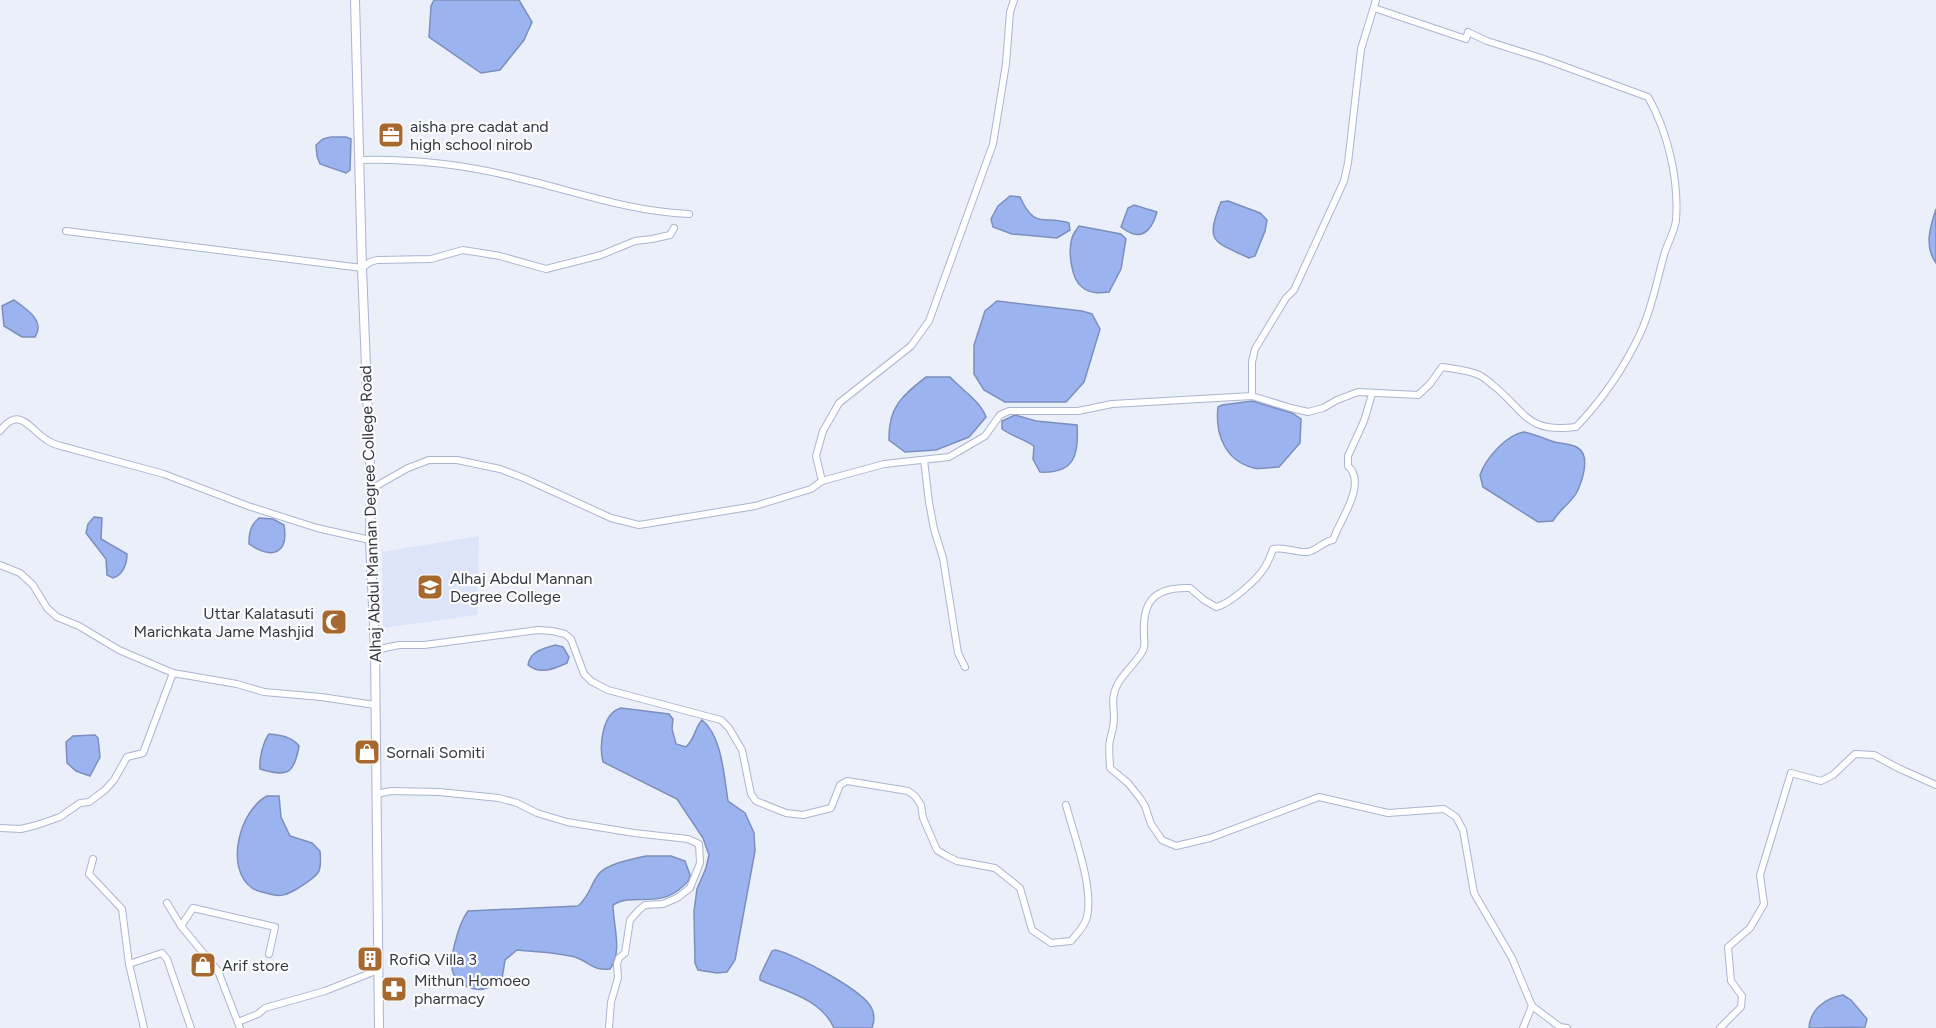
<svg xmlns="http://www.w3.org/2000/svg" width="1936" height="1028" font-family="Figtree,sans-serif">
  <rect width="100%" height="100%" fill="#eaeffa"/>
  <path fill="#dbe4f9" d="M479,536L477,615L383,628L382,552Z"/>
  <g fill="#9bb4f0" stroke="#7c8fbc" stroke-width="1.5">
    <path d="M434,0H519L532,22L524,40L500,70L481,73L429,37L431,6Z"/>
    <path d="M331,137H346L351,139L350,170L346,173L320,164L317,156L316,145L323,139Z"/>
    <path d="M1010,196L1020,197C1035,230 1043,215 1069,223L1070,230L1057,238L1012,234L993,227L991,219L998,206Z"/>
    <path d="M1228,201L1260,213L1267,220L1265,231L1255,256L1249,258C1213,241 1205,243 1221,202Z"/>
    <path d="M1134,205L1157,212C1151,233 1140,242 1121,227L1128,208Z"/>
    <path d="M1936,209V263C1924,247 1930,227 1936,209Z"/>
    <path d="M1079,226L1121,234L1126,239L1121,269L1109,292C1100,293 1090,294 1082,287C1071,279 1068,251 1072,238C1073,234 1077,229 1079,226Z"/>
    <path d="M14,300C26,309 46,321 35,337H22L4,326L2,306Z"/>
    <path d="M997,301L1082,311L1092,314L1100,329L1084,382L1066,402H1005L984,390L974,374V345L985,311Z"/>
    <path d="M926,377H950C962,390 980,401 986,417L969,437L936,450L905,452L889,440C888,407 902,396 926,377Z"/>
    <path d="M1252,401L1292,413L1301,419L1300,443L1279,467C1271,467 1261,470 1254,468C1225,461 1215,434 1218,407L1222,405Z"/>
    <path d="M1015,415L1036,421L1077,425C1079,454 1075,474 1040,472L1033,459L1034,446C1023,439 1012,436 1002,429V421Z"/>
    <path d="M1524,432C1534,434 1541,437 1551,441C1559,444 1570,443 1578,448C1591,456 1582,481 1577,492C1571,503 1559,510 1553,521L1538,522L1483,487L1480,475C1486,458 1506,435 1524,432Z"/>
    <path d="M94,517L102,518L101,539L127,554C127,564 123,575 113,578L107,575L106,559L86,533L88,524Z"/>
    <path d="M259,518L273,519L284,525C289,554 272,560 249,544C249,533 250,526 259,518Z"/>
    <path d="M555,645L563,647L569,657L567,663C554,669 540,675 528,665C530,651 543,649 555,645Z"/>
    <path d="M621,708L669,714L673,719L672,729L676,744L686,747C696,737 694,729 702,720C722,736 724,776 728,801L745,813L754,833L755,851L735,960L727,972L717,973L698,970L695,963L694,911L697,889L706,868L709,855L703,838L677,799L603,762C599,746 602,713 621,708Z"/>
    <path d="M269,734C281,735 292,737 299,746C294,775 287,777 260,769C259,759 263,742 269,734Z"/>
    <path d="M95,735L98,738L100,757L90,776L76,771L67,763L66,742L73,736Z"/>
    <path d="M267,796H279L281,817L290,836L312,843L320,851C322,875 319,874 300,887C287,895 281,898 266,893C262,892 256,891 252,888C224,868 240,810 267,796Z"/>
    <path d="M646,856H671L685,861C686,865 689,871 690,875C690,880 686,884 682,887C659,909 633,892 613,905C613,925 623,952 610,969C592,971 590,962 575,957C557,952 536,952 517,950L505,960L502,979C491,987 482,993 468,987C462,984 457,982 454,975C447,962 459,923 468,911L578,906C589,897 590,886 598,875C605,864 633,859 646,856Z"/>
    <path d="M775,950C795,954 865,991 872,1009C875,1015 874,1022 872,1028H834C821,999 788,992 760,980V976L772,951Z"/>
    <path d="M1843,995L1851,1000L1867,1019L1865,1027L1809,1028C1810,1009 1826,998 1843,995Z"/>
  </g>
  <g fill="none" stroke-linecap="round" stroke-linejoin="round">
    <g stroke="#aab5d0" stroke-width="8">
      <g id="street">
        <path d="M359,160C409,158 466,165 514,177C575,191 626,211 689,214"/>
        <path d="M66,231L362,268L370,262L377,260L431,259L463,250L500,256L546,269L601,255L635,241L652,239L670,235L674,228"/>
        <path d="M1372,394L1364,421L1348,456V466C1368,484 1339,521 1333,540C1323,541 1317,551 1307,552C1295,553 1285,546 1273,549C1271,555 1268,562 1265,567C1257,580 1230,604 1216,607L1204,600L1190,588C1155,587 1142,600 1144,635C1144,642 1146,646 1142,652C1134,666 1117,678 1114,694C1112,701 1114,710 1114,718C1114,726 1112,732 1110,740C1108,749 1110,759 1110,768L1128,783L1140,798L1145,806L1151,824L1162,840L1176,846L1210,838L1319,797L1388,813L1444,809L1456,817L1463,830L1474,893L1512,958L1532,1006L1560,1027L1567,1028"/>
        <path d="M1252,396V362L1255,349L1286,298L1294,290L1344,181L1348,163L1361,49L1376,0"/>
        <path d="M0,431C20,405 29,429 47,440C51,443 57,445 61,446L164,474L248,506L317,528L370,540"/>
        <path d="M924,460L929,502L934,529L943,558L958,653L965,667"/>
        <path d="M822,481L816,456L823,431L839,403L911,346L929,321L993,144L1006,64L1010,12L1014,0"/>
        <path d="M371,489L408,468L429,460H457L500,469L526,479L611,518L639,525L755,506L811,489L822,481L884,464L949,457L985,436L1000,415L1009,411H1078L1112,404L1252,396L1291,408L1308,412L1323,408L1337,400L1358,392L1418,395L1430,384L1442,367C1454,369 1468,370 1479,375C1484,377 1489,382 1494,386C1527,413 1526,433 1576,427C1602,400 1624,368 1640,334C1652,309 1657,280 1664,255C1667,244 1675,231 1676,220C1679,180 1668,132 1648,97L1544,59L1487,41L1468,32L1466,39L1374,8"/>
        <path d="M0,565L20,573L33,585L47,608L57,617L79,626L119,650L173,673L237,684L264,692L321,697L375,705"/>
        <path d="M375,650L399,645H424L538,630L552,631L565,634L571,639L584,674L591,681L608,690L721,720L729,728L742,750L751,794L756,801L786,813L803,815L831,808L840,785L847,781L908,791L915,796L921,805L923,818L937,850L945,855L957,861L995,868L1020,888L1032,930L1051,943L1071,941C1077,934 1085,926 1087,917C1094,887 1074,836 1066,805"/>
        <path d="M377,794L391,791L439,792L499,798L517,803L537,813L567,822L634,833L688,839L699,844L700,863L690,888L677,898L663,904L645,905L639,910L630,920L625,953L619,958L617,964L618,978L611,1002L609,1028"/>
        <path d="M0,828L21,829L37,825L60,817L80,803L89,802L105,790L114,780L127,757L143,753L173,673"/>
        <path d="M93,859L89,874L122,909L129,964L162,953L167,959L191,1028"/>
        <path d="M167,903L181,926L218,971L240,1028"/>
        <path d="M181,926L193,908L275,927L269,954"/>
        <path d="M129,964L144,1028"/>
        <path d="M238,1022L258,1014L265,1008L325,991L378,970"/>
        <path d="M1523,1028L1532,1006"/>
        <path d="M1720,1028L1741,1007L1742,996L1731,981L1728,947L1750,928L1764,904L1760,875L1791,773L1821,781L1833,775L1855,754L1874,755L1898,768L1936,785"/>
      </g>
    </g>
    <g stroke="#aab5d0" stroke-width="10">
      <path id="secondary" d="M355,0L362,268L371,489L370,540L375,650L379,1028"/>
    </g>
    <use href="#street" stroke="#fff" stroke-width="6"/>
    <use href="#secondary" stroke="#fff" stroke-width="8"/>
  </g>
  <defs>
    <g id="office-square" transform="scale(1.35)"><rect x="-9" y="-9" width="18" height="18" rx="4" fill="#a7682f" stroke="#fcfcfc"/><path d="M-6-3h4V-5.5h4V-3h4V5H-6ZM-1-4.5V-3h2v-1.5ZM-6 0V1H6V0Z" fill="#fff"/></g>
    <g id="university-square" transform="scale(1.35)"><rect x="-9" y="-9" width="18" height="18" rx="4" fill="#a7682f" stroke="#fcfcfc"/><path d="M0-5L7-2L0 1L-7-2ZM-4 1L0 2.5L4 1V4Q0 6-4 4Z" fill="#fff"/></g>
    <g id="mosque-square" transform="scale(1.35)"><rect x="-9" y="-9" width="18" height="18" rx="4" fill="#a7682f" stroke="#fcfcfc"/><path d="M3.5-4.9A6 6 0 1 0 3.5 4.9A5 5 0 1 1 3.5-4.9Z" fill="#fff"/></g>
    <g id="shop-square" transform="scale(1.35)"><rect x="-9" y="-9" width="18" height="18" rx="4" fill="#a7682f" stroke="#fcfcfc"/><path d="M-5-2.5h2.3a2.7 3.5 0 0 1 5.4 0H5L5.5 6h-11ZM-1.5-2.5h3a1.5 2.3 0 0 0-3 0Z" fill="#fff"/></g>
    <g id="building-square" transform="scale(1.35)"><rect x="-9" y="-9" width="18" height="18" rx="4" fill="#a7682f" stroke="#fcfcfc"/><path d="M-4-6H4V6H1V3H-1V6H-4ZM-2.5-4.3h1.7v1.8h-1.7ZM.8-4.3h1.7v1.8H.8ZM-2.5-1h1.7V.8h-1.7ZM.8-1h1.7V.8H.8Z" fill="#fff"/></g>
    <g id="pharmacy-square" transform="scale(1.35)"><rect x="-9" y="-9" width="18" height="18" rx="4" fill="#a7682f" stroke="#fcfcfc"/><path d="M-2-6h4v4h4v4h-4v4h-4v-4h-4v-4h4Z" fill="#fff"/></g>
  </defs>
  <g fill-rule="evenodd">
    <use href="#office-square" x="391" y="135"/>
    <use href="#university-square" x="430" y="587"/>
    <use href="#mosque-square" x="334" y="622"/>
    <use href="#shop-square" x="367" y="752"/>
    <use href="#building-square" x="370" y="959"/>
    <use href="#shop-square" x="203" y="965"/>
    <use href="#pharmacy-square" x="394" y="989"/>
  </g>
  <g text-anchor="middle" stroke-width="4.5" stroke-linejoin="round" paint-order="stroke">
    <g font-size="16" fill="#343843" stroke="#fcfcfc" text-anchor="start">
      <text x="410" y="132">aisha pre cadat and<tspan x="410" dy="18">high school nirob</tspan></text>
      <text x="450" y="584">Alhaj Abdul Mannan<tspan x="450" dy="18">Degree College</tspan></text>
      <text x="314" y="619" text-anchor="end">Uttar Kalatasuti<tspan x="314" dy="18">Marichkata Jame Mashjid</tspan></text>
      <text x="386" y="758">Sornali Somiti</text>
      <text x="389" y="965">RofiQ Villa 3</text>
      <text x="222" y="971">Arif store</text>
      <text x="414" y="986">Mithun Homoeo<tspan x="414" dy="18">pharmacy</tspan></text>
    </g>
    <g font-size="16" fill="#343843" stroke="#fcfcfc">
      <text transform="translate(370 514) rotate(-92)" y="6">Alhaj Abdul Mannan Degree College Road</text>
    </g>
  </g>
</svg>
